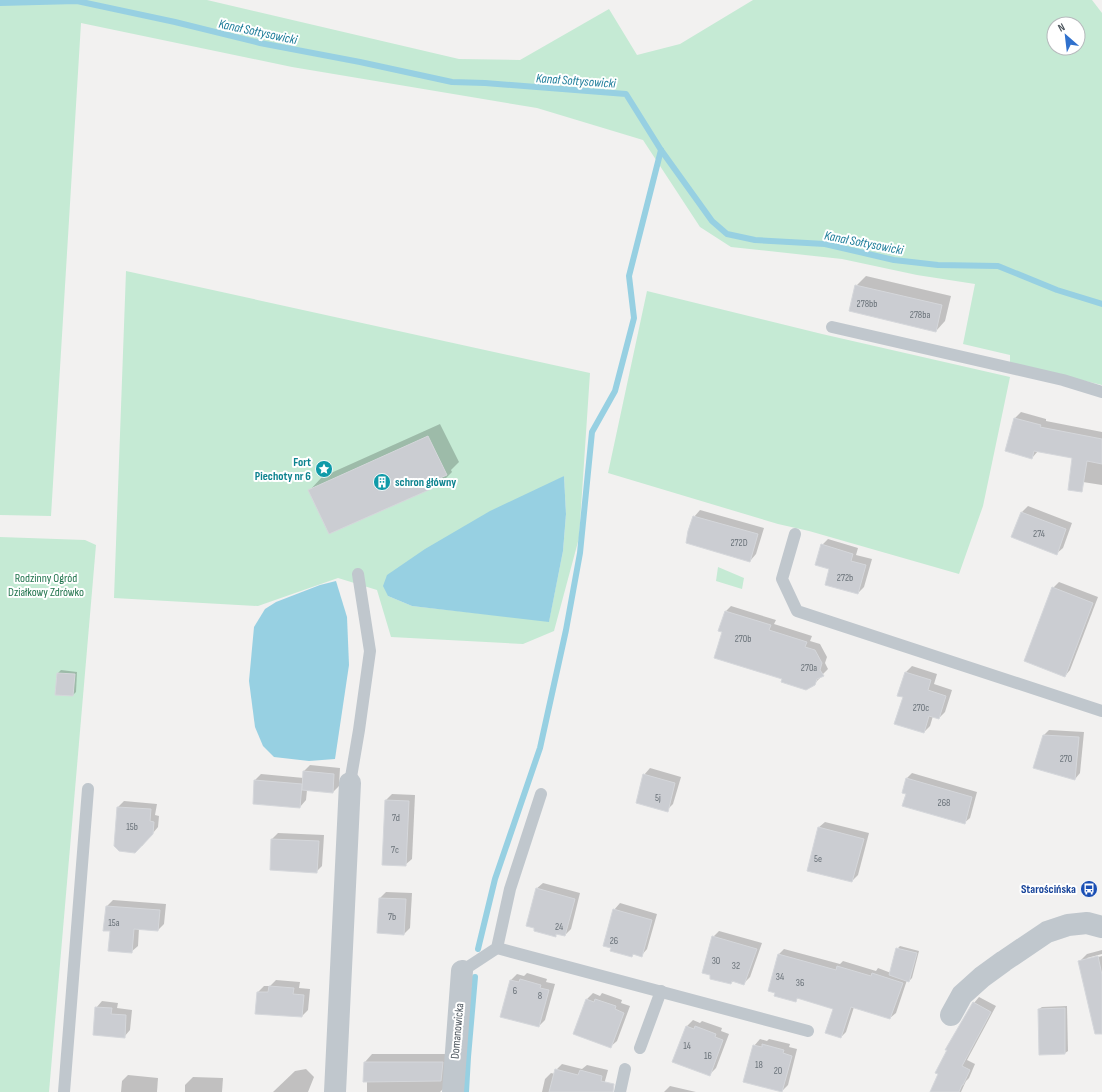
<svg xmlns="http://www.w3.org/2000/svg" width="1102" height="1092" font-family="'Sofia Sans Condensed',sans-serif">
  <rect width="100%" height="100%" fill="#f2f1f0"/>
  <g fill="#c5ead4" fill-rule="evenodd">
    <path d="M0,0H207L459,59L520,60L609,9L637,55L680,44L753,0H1092L1102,13V385L1010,363V355L963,344L975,284L917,275L842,259L731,247L700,227L643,140L537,108L292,67L81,23L51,516L0,515ZM1054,24H1078V48H1054Z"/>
    <path d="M126,271L590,373L579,538L554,631L523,644L391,637L377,590L338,578L258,606L114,598ZM564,476L566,514L563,551L549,621L412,606L388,596Z"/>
    <path d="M647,291L822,334L1010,377L983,506L959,574L809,531L778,524L608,473Z"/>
    <path d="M0,537L85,540L96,545L49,1092H0Z"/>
    <path d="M718,567L744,578L742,589L716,581Z"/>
  </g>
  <g fill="#97d0e2">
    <path d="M564,476L566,514L563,551L549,622L412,606L388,596L383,586L387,575L425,549L490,511Z"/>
    <path d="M336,581L347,617L349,665L335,759L309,761L274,757L263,746L255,727L249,681L254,627L265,609L276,602L320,585Z"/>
  </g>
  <g fill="#0003">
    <path d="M866,276L951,296L945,321L936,331L856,286Z"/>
    <path d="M1021,412L1046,419V421L1102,432V485L1070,480L1073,458L1038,451L1032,458L1007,450L1015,418Z"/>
    <path d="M440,424L459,462L451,470L452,472L440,484L329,532L310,490L322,477Z"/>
    <path d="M1028,506L1072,523L1063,548L1056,554L1012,537L1022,512Z"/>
    <path d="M700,510L764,528L756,554L750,561L694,517Z"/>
    <path d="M828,539L858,548L856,555L872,559L864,587L858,593L831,568L822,545Z"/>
    <path d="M1059,582L1098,597L1070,670L1065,676L1053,588Z"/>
    <path d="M731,606L776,620L774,624L812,636L810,641L820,644L827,657L825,663L828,669L821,676L820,678L814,684L784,679L723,631L726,611Z"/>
    <path d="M912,666L937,674L934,684L952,690L945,712L939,718L933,716L930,726L924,732L904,697L898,695L906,672Z"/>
    <path d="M61,670L77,672L76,692L73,695L58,673Z"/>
    <path d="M1049,730L1084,732L1080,773L1075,779L1044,735Z"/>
    <path d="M310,765L340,768L339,786L333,792L307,790L306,800L300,807L255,780L261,774L304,778V771Z"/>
    <path d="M650,768L681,777L673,804L667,810L644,775Z"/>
    <path d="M912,773L977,792L970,818L964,823L907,794V778Z"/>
    <path d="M392,794L415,795L412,859L405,865L386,800Z"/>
    <path d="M124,801L157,804L155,815L159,816L158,827L142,846L115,845L118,807Z"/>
    <path d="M825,822L869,833L858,875L852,881L818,828Z"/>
    <path d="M278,833L324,835L322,866L316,872L272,839Z"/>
    <path d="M543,883L580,893L571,929L565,935L558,933L555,936L536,889Z"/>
    <path d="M386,892L412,893L410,928L404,934L378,932L380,898Z"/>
    <path d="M113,900L166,904L164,924L158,930L139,928L138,946L131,952L111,931L107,906Z"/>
    <path d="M620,903L657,914L647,949L641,956L634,954L632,956L614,910Z"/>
    <path d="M719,931L762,943L750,977L744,983L734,981L731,983L713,937Z"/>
    <path d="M900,946L919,951L912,978L909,981L907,980L896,1013L890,1018L854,1007L846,1032L841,1037L834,1009L798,998L796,1000L776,992L769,990L779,954L784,949L840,964L843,961L876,971L878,968L891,973L897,949Z"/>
    <path d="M1102,950V954L1087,958V960L1102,956V1011L1079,962L1087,954Z"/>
    <path d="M527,973L547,979L546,982L555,984L545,1020L539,1026L501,1016L511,980L517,974L524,976Z"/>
    <path d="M276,980L300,982L299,988L310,989L308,1010L302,1016L258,992L264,986H270Z"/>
    <path d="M593,993L600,996L602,993L622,1000L621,1003L630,1006L617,1041L610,1047L574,1034L587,999Z"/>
    <path d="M979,997L996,1006L967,1060L975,1064L969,1078L966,1081L961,1092H931L974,1003Z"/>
    <path d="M102,1001L118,1003L117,1008L132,1010L130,1030L124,1037L96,1008Z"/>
    <path d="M1067,1006L1068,1051L1065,1053L1040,1054L1039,1009L1042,1007Z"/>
    <path d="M693,1020L700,1023L702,1021L722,1028L721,1031L729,1034L716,1068L710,1074L686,1027Z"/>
    <path d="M760,1039L767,1041L769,1039L790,1044L789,1047L797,1049L788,1085L782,1091L754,1046Z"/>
    <path d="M372,1054H450L448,1084L440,1092H367V1081L365,1062Z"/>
    <path d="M562,1064L582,1069L587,1065L608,1070L602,1092H542L545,1079L551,1073L555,1074L556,1070Z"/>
    <path d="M306,1069L314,1077L308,1092H273L295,1071Z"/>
    <path d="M128,1075L158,1078L157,1092H121L122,1081Z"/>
    <path d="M193,1077L223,1078L222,1092H185V1085Z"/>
    <path d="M670,1086L696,1092H664Z"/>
  </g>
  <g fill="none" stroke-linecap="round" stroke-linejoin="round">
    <g stroke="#97d0e2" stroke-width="6">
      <path d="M0,3L77,1L175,22L260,43L360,62L452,82L485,83L626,94L661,150L712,221L727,234L755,240L825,244L894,260L938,265L998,266L1057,290L1102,304"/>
      <path d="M478,949L495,879L540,748L566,630L580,553L592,432L615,391L634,318L629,276L661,150"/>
      <path d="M466,1092L468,1057L475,977"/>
    </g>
  </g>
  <g fill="#cbcdd2" stroke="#d5d7db">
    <path d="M855,285L942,305L936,332L849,311Z"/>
    <path d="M1014,418L1041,425L1040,427L1102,439V464L1087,461L1082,492L1068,490L1072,458L1034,451L1032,459L1005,451Z"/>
    <path d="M428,436L447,475L438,479L440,485L329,534L308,490Z"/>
    <path d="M1021,512L1066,529L1057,555L1011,537Z"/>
    <path d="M693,516L758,534L750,562L686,543L688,531Z"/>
    <path d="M821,544L853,554L851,561L866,565L858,594L825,585L829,569L815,565Z"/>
    <path d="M1052,587L1093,603L1065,677L1024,661Z"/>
    <path d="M725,611L771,625L769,630L807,642L805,647L815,650L822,663L820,670L824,676L817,679L815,685L806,690L781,682L782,679L714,658L722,632L718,631Z"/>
    <path d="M905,672L931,680L928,690L946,696L939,719L929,716L924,733L894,724L903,697L897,696Z"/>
    <path d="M57,673L75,674L73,696L55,695Z"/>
    <path d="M1043,735L1079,737L1075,780L1033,768Z"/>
    <path d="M303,771L334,774L333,793L302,790Z"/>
    <path d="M643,774L675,783L668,812L636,803Z"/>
    <path d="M906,778L972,797L965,824L902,806L906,794L902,793Z"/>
    <path d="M254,780L302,784L300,808L253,804Z"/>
    <path d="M385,800L409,801L406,866L382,865Z"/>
    <path d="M117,807L151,809L150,821L154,822L153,834L135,853L119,851L114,846Z"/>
    <path d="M818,827L864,839L852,882L807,871Z"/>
    <path d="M271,839L319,841L317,873L270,870Z"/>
    <path d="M536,888L575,899L565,936L556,934V937L534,931V928L526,926Z"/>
    <path d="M379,898L406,899L404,935L377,933Z"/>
    <path d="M106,906L160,910L158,931L134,929L132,953L108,951L110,931H103Z"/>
    <path d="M613,909L652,920L642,957L633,954L632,957L610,951L611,948L603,946Z"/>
    <path d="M712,936L757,949L744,985L732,981L731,984L710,979V975L702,973Z"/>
    <path d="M896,948L917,953L909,982L889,975Z"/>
    <path d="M778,954L836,970L837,966L871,976L872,973L903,983L890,1019L851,1007L841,1038L825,1033L833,1009L797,998L796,1002L774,996L775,993L768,991Z"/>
    <path d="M1098,956L1102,975V1034H1095L1078,961Z"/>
    <path d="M520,979L541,985L540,988L549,990L539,1027L500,1017L510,980L519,982Z"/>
    <path d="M269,986L294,988L293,994L304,995L302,1017L255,1014L257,992H268Z"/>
    <path d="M586,999L594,1002L595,999L616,1006L615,1009L624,1013L611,1048L573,1034Z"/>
    <path d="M973,1002L991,1012L962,1066L970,1070L963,1085H962L959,1092H930L938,1074L935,1073L947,1050H945Z"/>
    <path d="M95,1007L112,1008L111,1014L126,1015L125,1038L93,1035Z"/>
    <path d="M1065,1008V1054L1039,1055L1038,1009Z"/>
    <path d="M686,1026L694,1029L695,1026L716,1034L715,1037L723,1040L710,1076L672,1062Z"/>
    <path d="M762,1044L784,1050L783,1053L792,1056L782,1092L743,1082L753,1045L762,1047Z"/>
    <path d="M364,1062H443L441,1081L363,1082Z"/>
    <path d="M555,1069L578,1075L580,1070L602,1076L601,1081L614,1084L613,1092H549Z"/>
  </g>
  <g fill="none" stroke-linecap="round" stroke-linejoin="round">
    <g stroke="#c0c7cd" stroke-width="12">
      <path d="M832,327L1063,380L1102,392"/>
      <path d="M795,534L782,579L797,611L1102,711"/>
      <path d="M350,783L359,730L370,651L358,574"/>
      <path d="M497,948L808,1031"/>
      <path d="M462,971L497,948L510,889L541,794"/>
      <path d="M640,1048L661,991"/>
      <path d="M64,1092L88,789"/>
      <path d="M620,1092L625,1069"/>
    </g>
    <g stroke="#c0c7cd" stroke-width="22">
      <path d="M951,1015L962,995L982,977L1004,961L1047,932L1068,925L1087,923L1102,927"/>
      <path d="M335,1092L350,783"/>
      <path d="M453,1092L462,971"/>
    </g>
  </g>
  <defs>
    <g id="sight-disc" transform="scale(0.9)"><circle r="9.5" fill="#0f9aa8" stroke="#fff"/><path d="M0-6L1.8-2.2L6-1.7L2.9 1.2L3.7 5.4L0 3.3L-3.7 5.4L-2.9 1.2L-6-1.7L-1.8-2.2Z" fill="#fff"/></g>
    <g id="building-disc" transform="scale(0.9)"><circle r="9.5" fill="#0f9aa8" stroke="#fff"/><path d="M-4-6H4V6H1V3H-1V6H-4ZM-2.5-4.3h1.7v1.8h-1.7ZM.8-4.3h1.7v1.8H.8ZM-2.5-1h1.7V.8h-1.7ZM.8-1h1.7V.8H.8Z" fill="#fff"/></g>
    <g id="bus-disc" transform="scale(0.9)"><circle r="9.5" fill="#1a4fb4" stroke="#fff"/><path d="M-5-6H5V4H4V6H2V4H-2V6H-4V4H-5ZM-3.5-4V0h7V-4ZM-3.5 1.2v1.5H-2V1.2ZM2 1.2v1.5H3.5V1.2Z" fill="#fff"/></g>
  </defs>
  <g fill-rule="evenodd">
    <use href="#sight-disc" x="324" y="469"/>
    <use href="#building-disc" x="382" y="482"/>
    <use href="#bus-disc" x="1089" y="889"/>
  </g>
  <g text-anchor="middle" stroke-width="4" stroke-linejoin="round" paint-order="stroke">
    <g font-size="10" fill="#6a7279">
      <text x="867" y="307">278bb</text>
      <text x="920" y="318">278ba</text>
      <text x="1039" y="537">274</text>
      <text x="739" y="546">272D</text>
      <text x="845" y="581">272b</text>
      <text x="743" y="642">270b</text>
      <text x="809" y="671">270a</text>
      <text x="921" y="711">270c</text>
      <text x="1066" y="762">270</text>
      <text x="658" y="801">5j</text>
      <text x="944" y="806">268</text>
      <text x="396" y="821">7d</text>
      <text x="132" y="830">15b</text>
      <text x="395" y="853">7c</text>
      <text x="818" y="862">5e</text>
      <text x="392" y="920">7b</text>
      <text x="114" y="926">15a</text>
      <text x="559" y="930">24</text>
      <text x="614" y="944">26</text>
      <text x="716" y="964">30</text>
      <text x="736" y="969">32</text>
      <text x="780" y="980">34</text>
      <text x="800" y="986">36</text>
      <text x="515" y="994">6</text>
      <text x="540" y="999">8</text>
      <text x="687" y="1049">14</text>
      <text x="708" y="1059">16</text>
      <text x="759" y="1068">18</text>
      <text x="778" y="1074">20</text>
    </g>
    <g font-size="12" font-weight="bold" fill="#0d838f" stroke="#fff" text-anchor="end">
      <text x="311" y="466">Fort<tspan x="311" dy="14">Piechoty nr 6</tspan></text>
      <text x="395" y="486" text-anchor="start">schron główny</text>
    </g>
    <g font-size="12" fill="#23754e" stroke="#fff">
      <text x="46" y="582">Rodzinny Ogród<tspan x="46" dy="14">Działkowy Zdrówko</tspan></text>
    </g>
    <g font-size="12" font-weight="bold" fill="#164399" stroke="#fff" text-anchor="end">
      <text x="1076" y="893">Starościńska</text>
    </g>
    <g font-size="12" fill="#4a535b" stroke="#fff">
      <text transform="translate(457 1031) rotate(-85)" y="4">Domanowicka</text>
    </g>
    <g font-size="13" font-style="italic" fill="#1e7d9a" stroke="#fff">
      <text transform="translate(258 31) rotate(12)" y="5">Kanał Sołtysowicki</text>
      <text transform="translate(576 80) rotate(4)" y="5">Kanał Sołtysowicki</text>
      <text transform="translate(864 242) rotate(11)" y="5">Kanał Sołtysowicki</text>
    </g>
  </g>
  <g transform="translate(1066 36) rotate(332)"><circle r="19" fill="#ffffff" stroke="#b7babd"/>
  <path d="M0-3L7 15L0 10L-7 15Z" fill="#3071cd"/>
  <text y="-6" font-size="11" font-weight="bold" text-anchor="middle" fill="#4a535b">N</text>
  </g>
</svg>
